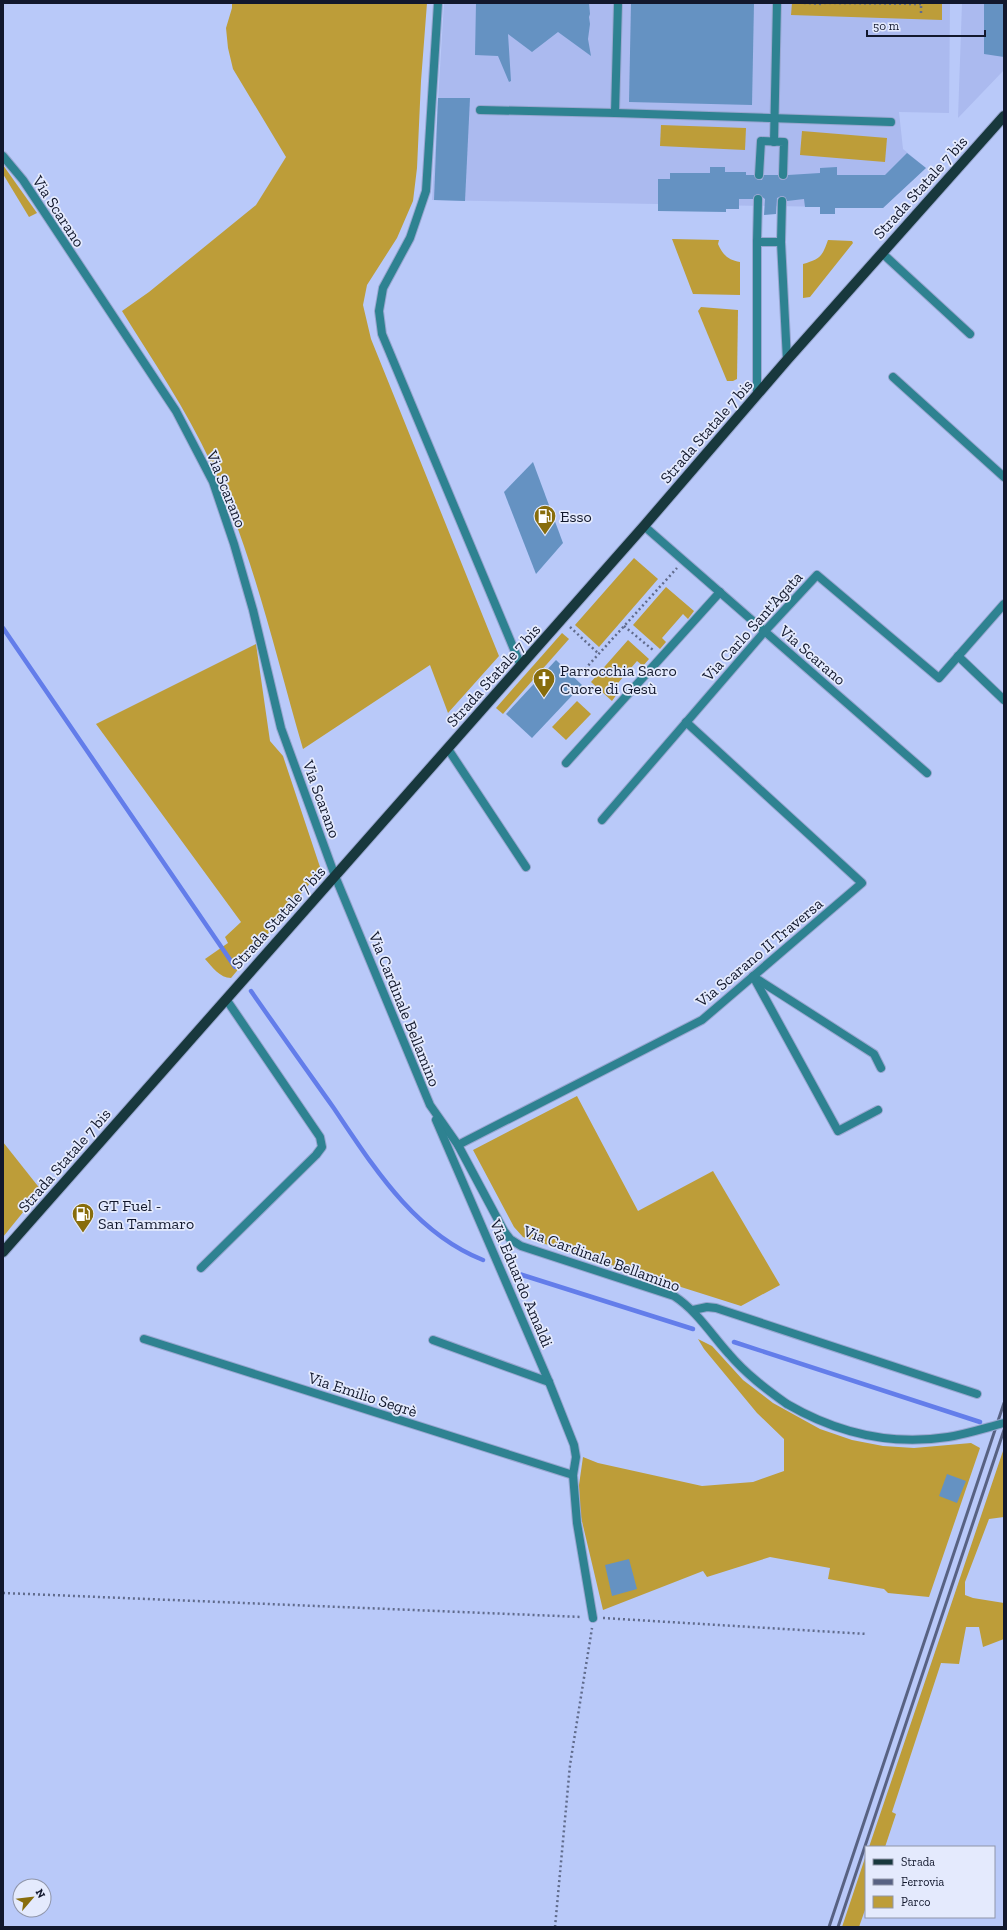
<svg xmlns="http://www.w3.org/2000/svg" width="1007" height="1930" font-family="'Zilla Slab',serif">
  <rect width="100%" height="100%" fill="#b9c9f9"/>
  <g fill="#abbaef">
    <path d="M444,3H950L949,113L899,112L903,149L926,168L883,208L432,200Z"/>
    <path d="M962,3H1004V70L958,118Z"/>
  </g>
  <g fill="#bd9d39">
    <path d="M232,3H427L421,81L417,168L413,201L397,238L367,285L363,305L371,339L499,656L448,713L430,665L303,749C275,653 253,553 211,463C186,409 153,361 122,311L149,292L256,205L286,157L233,69L228,48L226,28L232,8Z"/>
    <path d="M792,3H942V20L791,15Z"/>
    <path d="M661,125L746,128L745,150L660,146Z"/>
    <path d="M802,131L887,138L885,162L800,155Z"/>
    <path d="M3,165L37,213L29,217L3,174Z"/>
    <path d="M672,239L719,240L718,244C723,255 728,260 740,262V295L693,294Z"/>
    <path d="M828,240L852,241L853,243L810,297L803,298V264C820,259 822,257 828,240Z"/>
    <path d="M701,307L738,310L737,379L733,381H727L698,311Z"/>
    <path d="M634,558L658,579L599,647L575,625Z"/>
    <path d="M666,587L694,611L688,619L683,614L662,638L666,642L660,649L633,625Z"/>
    <path d="M562,633L569,639L503,714L496,708Z"/>
    <path d="M628,640L649,659L643,666L637,661L612,690L617,694L612,701L591,682Z"/>
    <path d="M256,644L270,741L283,756L321,870L231,978C220,978 212,967 205,959L228,943L225,937L241,922L96,724Z"/>
    <path d="M577,701L591,714L566,740L552,727Z"/>
    <path d="M577,1096L638,1211L713,1171L780,1285L741,1306L523,1237L514,1227L473,1150Z"/>
    <path d="M3,1142L41,1190L3,1237Z"/>
    <path d="M698,1339L712,1346L743,1380L773,1403L820,1429L852,1440L883,1446L914,1448L971,1443L980,1448L929,1597L888,1593L884,1589L828,1579L830,1568L770,1557L707,1577L703,1571L603,1610L580,1513L579,1485L583,1457L598,1463L702,1486L753,1482L784,1471V1439L757,1413L704,1349Z"/>
    <path d="M1004,1448V1517L989,1519L965,1582V1595L973,1598L1004,1603V1639L983,1647L979,1627H966L959,1664L941,1663L892,1812L896,1814L885,1847H869Z"/>
    <path d="M866,1855V1907L859,1927H842Z"/>
  </g>
  <g fill="none" stroke-linecap="round" stroke-linejoin="round">
    <g stroke="#637dea" stroke-width="4.5">
      <path d="M3,628L235,967"/>
      <path d="M251,991C278,1030 306,1069 333,1107C373,1166 414,1233 483,1260"/>
      <path d="M516,1273L693,1329"/>
      <path d="M734,1342L980,1422"/>
    </g>
  </g>
  <g fill="#6592c2">
    <path d="M476,3H589L590,14L589,17L590,24L588,39L591,56L558,32L532,52L508,34L511,81L509,82L498,56L475,55Z"/>
    <path d="M631,3H754L752,105L629,102Z"/>
    <path d="M984,3H1004V57L984,54Z"/>
    <path d="M438,98H470L465,201L434,200Z"/>
    <path d="M907,153L926,168L883,208H835V214H820V207H805L804,199L787,201L785,197L782,196L777,198L776,214L764,215L765,199L758,194L754,196L753,199H739V209H726V212L658,211V179H670V173H710V167H725V172H746V175H754L758,180H762L764,175H778L780,179L783,180L787,178L788,175L820,173V168L837,167V175H885Z"/>
    <path d="M533,462L563,543L536,574L504,492Z"/>
    <path d="M556,660L582,685L532,738L506,714Z"/>
    <path d="M947,1474L966,1481L957,1503L939,1496Z"/>
    <path d="M629,1559L637,1589L612,1596L605,1565Z"/>
  </g>
  <g fill="none" stroke-linecap="round" stroke-linejoin="round">
    <g stroke="#98a6d0" stroke-width="10">
      <g id="service">
        <path d="M480,110L615,113L618,3"/>
        <path d="M615,113L891,122"/>
        <path d="M774,142L777,3"/>
        <path d="M759,175L761,141L784,142L783,175"/>
        <path d="M757,242L758,199"/>
        <path d="M781,242L782,201"/>
        <path d="M882,253L970,334"/>
        <path d="M757,395V242H781L787,360"/>
        <path d="M448,749L526,867"/>
        <path d="M566,763L720,592"/>
        <path d="M753,976L838,1131L878,1110"/>
        <path d="M754,977L874,1054L881,1068"/>
      </g>
    </g>
    <g stroke="#98a6d0" stroke-width="10">
      <g id="minor">
        <path d="M438,3L426,191L410,238L383,288L379,311L382,334L521,666"/>
        <path d="M3,156L23,180L176,411L213,482L234,544L253,610L281,728L335,876L430,1105L458,1145L504,1231L510,1239L521,1246L674,1296C697,1311 711,1334 729,1354C746,1374 766,1389 787,1404"/>
        <path d="M893,377L1004,477"/>
        <path d="M644,526L927,773"/>
        <path d="M958,656L1004,700"/>
        <path d="M602,820L765,631L817,575L939,678L1004,604"/>
        <path d="M436,1120L549,1382L574,1445L576,1457L573,1475L577,1523L593,1618"/>
        <path d="M458,1145L702,1020L862,883L686,722"/>
        <path d="M201,1268L316,1155L322,1147L320,1137L226,999"/>
        <path d="M693,1310L707,1307L716,1308L977,1394"/>
        <path d="M144,1339L573,1475"/>
        <path d="M433,1340L549,1382"/>
      </g>
    </g>
    <g stroke="#98a6d0" stroke-width="12">
      <path id="primary" d="M3,1252L644,526L787,360L1004,116"/>
    </g>
    <g stroke="#606b8c" stroke-width="2.5" stroke-dasharray="2 3" stroke-linecap="butt">
      <path d="M804,3L823,4"/>
      <path d="M824,3L921,4"/>
      <path d="M921,13V3"/>
      <path d="M624,626L653,650"/>
      <path d="M570,627L599,654"/>
      <path d="M585,669L677,568"/>
      <path d="M3,1593L582,1617"/>
      <path d="M603,1618L867,1634"/>
      <path d="M555,1927L570,1765L592,1628"/>
    </g>
    <use href="#service" stroke="#2e8291" stroke-width="8"/>
    <use href="#minor" stroke="#2e8291" stroke-width="8"/>
    <use href="#primary" stroke="#18383d" stroke-width="10"/>
    <g stroke="#586283" stroke-width="3">
      <path d="M829,1927L1004,1403"/>
      <path d="M838,1927L1004,1430"/>
    </g>
    <g stroke="#98a6d0" stroke-width="10" stroke-linecap="butt">
      <path id="minor-bridge" d="M787,1404C837,1433 890,1446 948,1437C967,1434 985,1428 1004,1423"/>
    </g>
    <use href="#minor-bridge" stroke="#2e8291" stroke-width="8"/>
  </g>
  <defs>
    <g id="fuel-pin" transform="scale(1.15)"><path d="M0 17L-7.5 6A9.5 9.5 0 1 1 7.5 6Z" fill="#886d0c" stroke="#e4eafd"/><path d="M-5.5-6h7V0h2V4h1.3V-2.5L3-4.5l.8-.8L6-3V5H2.5V1h-1V6h-7ZM-4.2-4.7v3.2H.2V-4.7Z" fill="#fff"/></g>
    <g id="church-pin" transform="scale(1.15)"><path d="M0 17L-7.5 6A9.5 9.5 0 1 1 7.5 6Z" fill="#886d0c" stroke="#e4eafd"/><path d="M-1.2-6h2.4v3.5h3.3v2.4h-3.3V6h-2.4V-.1h-3.3v-2.4h3.3Z" fill="#fff"/></g>
  </defs>
  <g fill-rule="evenodd">
    <use href="#fuel-pin" x="545" y="516"/>
    <use href="#church-pin" x="544" y="679"/>
    <use href="#fuel-pin" x="83" y="1214"/>
  </g>
  <g text-anchor="middle" stroke-width="3.5" stroke-linejoin="round" paint-order="stroke">
    <g font-size="16" fill="#12182d" stroke="#e4eafd">
      <text transform="translate(920 187) rotate(-48)" y="6">Strada Statale 7 bis</text>
      <text transform="translate(59 211) rotate(57)" y="6">Via Scarano</text>
      <text transform="translate(706 431) rotate(-49)" y="6">Strada Statale 7 bis</text>
      <text transform="translate(227 489) rotate(68)" y="6">Via Scarano</text>
      <text transform="translate(752 626) rotate(-48)" y="6">Via Carlo Sant'Agata</text>
      <text transform="translate(813 655) rotate(41)" y="6">Via Scarano</text>
      <text transform="translate(493 675) rotate(-48)" y="6">Strada Statale 7 bis</text>
      <text transform="translate(322 799) rotate(70)" y="6">Via Scarano</text>
      <text transform="translate(278 917) rotate(-48)" y="6">Strada Statale 7 bis</text>
      <text transform="translate(759 952) rotate(-40)" y="6">Via Scarano II Traversa</text>
      <text transform="translate(405 1009) rotate(68)" y="6">Via Cardinale Bellamino</text>
      <text transform="translate(64 1160) rotate(-49)" y="6">Strada Statale 7 bis</text>
      <text transform="translate(602 1258) rotate(20)" y="6">Via Cardinale Bellamino</text>
      <text transform="translate(522 1283) rotate(67)" y="6">Via Eduardo Amaldi</text>
      <text transform="translate(363 1394) rotate(18)" y="6">Via Emilio Segrè</text>
    </g>
    <g font-size="16" fill="#12182d" stroke="#e4eafd" text-anchor="start">
      <text x="560" y="522">Esso</text>
      <text x="560" y="676">Parrocchia Sacro<tspan x="560" dy="18">Cuore di Gesù</tspan></text>
      <text x="98" y="1211">GT Fuel -<tspan x="98" dy="18">San Tammaro</tspan></text>
    </g>
  </g>
  <rect width="1007" height="1930" fill="none" stroke="#12182d" stroke-width="8"/>
  <rect x="865" y="1846" width="130" height="72" fill="#e4eafd" stroke="#9096aa"/>
  <rect x="873" y="1859" width="20" height="6" fill="#18383d" stroke="#9096aa"/>
  <text x="901" y="1866" font-size="12" fill="#12182d">Strada</text>
  <rect x="873" y="1879" width="20" height="6" fill="#586283" stroke="#9096aa"/>
  <text x="901" y="1886" font-size="12" fill="#12182d">Ferrovia</text>
  <rect x="873" y="1896" width="20" height="12" fill="#bd9d39" stroke="#9096aa"/>
  <text x="901" y="1906" font-size="12" fill="#12182d">Parco</text>
  <g transform="translate(32 1898) rotate(62)"><circle r="19" fill="#e4eafd" stroke="#9096aa"/>
  <path d="M0-3L7 15L0 10L-7 15Z" fill="#886d0c"/>
  <text y="-6" font-size="11" font-weight="bold" text-anchor="middle" fill="#12182d">N</text>
  </g>
  <path d="M867 30v6h118v-6" fill="none" stroke="#12182d" stroke-width="2"/>
  <text x="873" y="30" font-size="12" fill="#12182d" stroke="#e4eafd" stroke-width="3" paint-order="stroke">50 m</text>
</svg>
